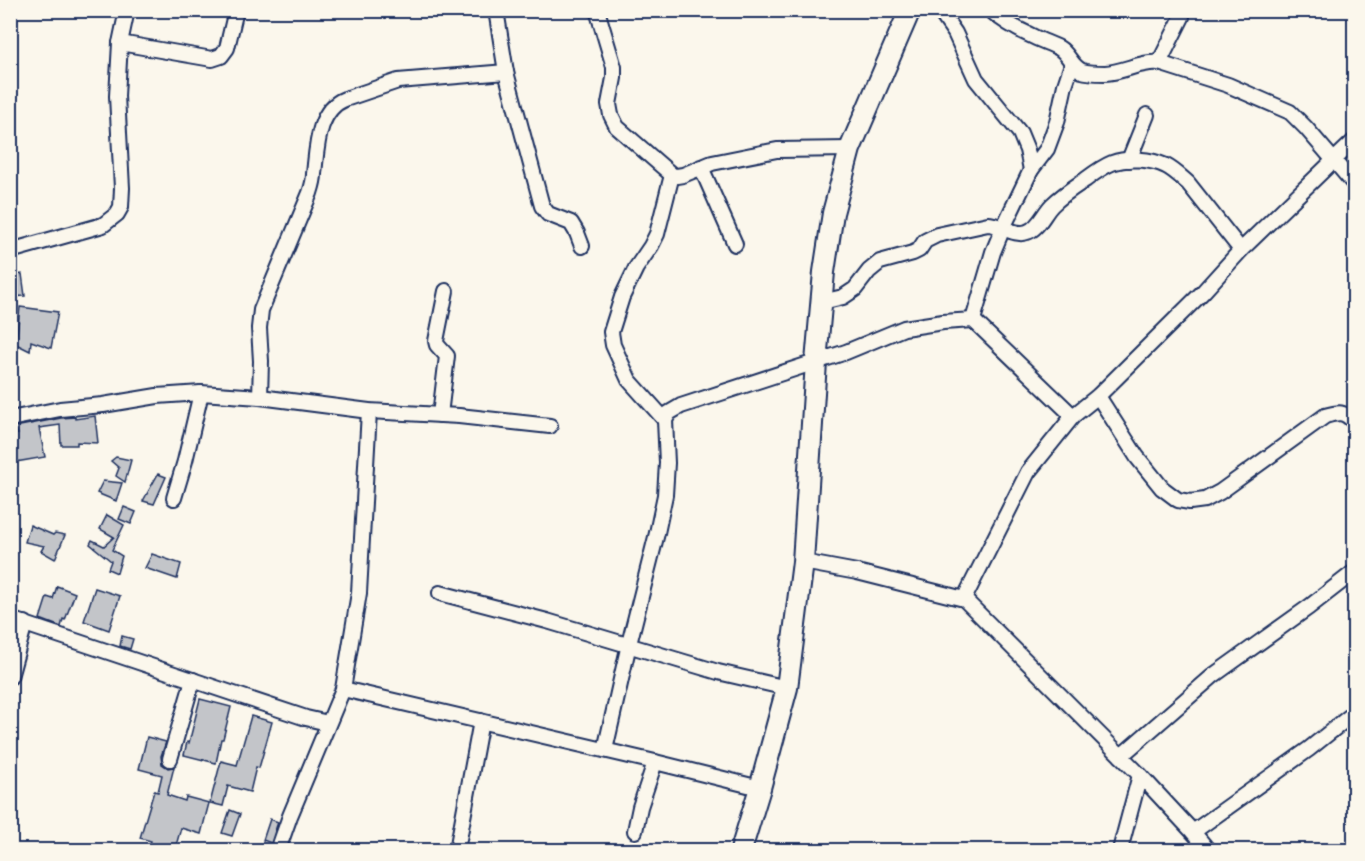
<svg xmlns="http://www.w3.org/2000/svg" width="1365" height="861" font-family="'Balsamiq Sans',sans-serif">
  <rect width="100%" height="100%" fill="#fbf7ec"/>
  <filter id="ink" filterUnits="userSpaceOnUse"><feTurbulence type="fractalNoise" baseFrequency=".0167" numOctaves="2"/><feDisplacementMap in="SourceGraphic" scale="12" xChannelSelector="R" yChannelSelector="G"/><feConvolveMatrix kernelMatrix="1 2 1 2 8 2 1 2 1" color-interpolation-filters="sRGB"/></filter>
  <g filter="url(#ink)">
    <g fill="#c3c5c9" stroke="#1b2f5e" stroke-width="1.5">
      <path d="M22,274L25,296L10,297V276Z"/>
      <path d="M20,307L58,312L51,348L31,341L30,351L16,344Z"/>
      <path d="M95,416L98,443L77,442V445H61L60,425L39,428L45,457L10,463V436L18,434L15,427L61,418L75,417V419Z"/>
      <path d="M116,457L131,460L125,482L116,476L119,468L111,461Z"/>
      <path d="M158,474L166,477L154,504L143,501Z"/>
      <path d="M103,481L122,483L116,501L97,493Z"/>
      <path d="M124,507L136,512L131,524L119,519Z"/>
      <path d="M107,515L124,525L112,550L122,556L117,573L108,569L111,561L90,544L92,540L104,546L114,537L100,529Z"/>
      <path d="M30,525L53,535L55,533L65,535L55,559L41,551L44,546L25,542Z"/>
      <path d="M152,554L181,564L177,579L145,568Z"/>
      <path d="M57,586L75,593L65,620L63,619L61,627L40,619L47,597L53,599Z"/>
      <path d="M95,588L120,596L109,630L84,621Z"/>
      <path d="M122,636L133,639L130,649L120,646Z"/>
      <path d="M200,699L231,707L223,739H221L216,763L184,755L187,742L189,743Z"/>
      <path d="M251,716L272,722L259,768L256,767L250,792L228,786L223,806L210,803L221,761L237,765Z"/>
      <path d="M147,737L166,742L161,756L162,764L168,768L174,767L167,795L185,801L186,797L209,803L201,834L181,828L175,849L167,846L166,850H148L151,841L140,838L154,791L158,792L162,775L139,769Z"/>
      <path d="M230,810L240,814L232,836L222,833Z"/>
      <path d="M270,819L278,822L271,843L263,840Z"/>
    </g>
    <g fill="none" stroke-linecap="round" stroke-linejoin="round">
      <g stroke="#1b2f5e" stroke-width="18">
        <g id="street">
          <path d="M496,10L506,72L542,206L548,214L571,223L577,233L582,246"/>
          <path d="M597,10L614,67V78L609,104L611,115L617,127L672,175L677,176L683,175L712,163L777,150L850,149"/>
          <path d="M939,10L955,33L976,79L1020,133L1027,150L1031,170"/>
          <path d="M990,10C1003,21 1018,30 1034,37C1042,41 1051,44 1059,48C1069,54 1071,66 1082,71C1088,73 1098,73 1105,73C1124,72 1141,61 1159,63L1228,85L1290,112L1306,128L1354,184"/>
          <path d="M120,43L212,59L221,56L227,48L236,10"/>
          <path d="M1159,63L1182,17"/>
          <path d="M1072,64L1065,85L1057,122L1047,149L1031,170L1003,228L993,252L973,320L1073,416"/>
          <path d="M1129,160L1147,115"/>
          <path d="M701,167L735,244"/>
          <path d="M10,251L103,225L117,214L121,207L122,188L117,96L120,43L127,10"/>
          <path d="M822,302L843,297L855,289L869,271L880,262L913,253L919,250L925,241L937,235L988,224C1000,224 1015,237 1027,232C1038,229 1044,213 1052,205C1062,195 1073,188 1085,180C1093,174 1102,167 1112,163C1128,157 1151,159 1166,166C1174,170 1181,177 1188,183L1241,250"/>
          <path d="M1098,396L1137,457L1162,488L1178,500L1190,502L1205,500L1220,492L1325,416C1339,412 1344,411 1354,422"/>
          <path d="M260,397L261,361L259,328L261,310L310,193C312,187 314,180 314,174C317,148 317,110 345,99L398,81L506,72"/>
          <path d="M440,415L447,356L437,345L436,341L446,291"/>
          <path d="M10,419L60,409L103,405L157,396L201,393L260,397L369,411L459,416L550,426"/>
          <path d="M665,420L629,380L613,345L611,332L622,297L636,268L651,246L657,234L672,175"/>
          <path d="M174,498L185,461L201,393"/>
          <path d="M803,562L857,572L964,599L1140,775L1193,832L1208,850"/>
          <path d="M440,593L547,621L718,672L787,688"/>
          <path d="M964,599L1028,472L1073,416L1098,396L1203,292L1241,250L1334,160L1354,141"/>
          <path d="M10,619L306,718L328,723"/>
          <path d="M10,677L25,623"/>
          <path d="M343,689L655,762L760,788"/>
          <path d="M605,750L629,644L657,533L665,495L667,463L665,420L669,413L681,406L846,352L904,328L943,322L973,320"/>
          <path d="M1121,756L1214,675L1309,607L1354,572"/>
          <path d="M170,759L193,680"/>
          <path d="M635,831L640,807L655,762"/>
          <path d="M1193,832L1309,749L1354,713"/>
          <path d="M278,850L290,816L343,689L359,593L369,411"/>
          <path d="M457,850L481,721"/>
          <path d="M1120,850L1140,775"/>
        </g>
      </g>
      <g stroke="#1b2f5e" stroke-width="24">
        <path id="secondary" d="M741,850L760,788L787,688L803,562L816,362L824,272L833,213L850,149L910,10"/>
      </g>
      <use href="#street" stroke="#fbf7ec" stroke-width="14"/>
      <use href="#secondary" stroke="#fbf7ec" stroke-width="20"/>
    </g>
  </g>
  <rect width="1365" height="861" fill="none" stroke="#fbf7ec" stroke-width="36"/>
  <rect x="18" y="18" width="1329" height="825" fill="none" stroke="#1b2f5e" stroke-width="2" filter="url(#ink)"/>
</svg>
